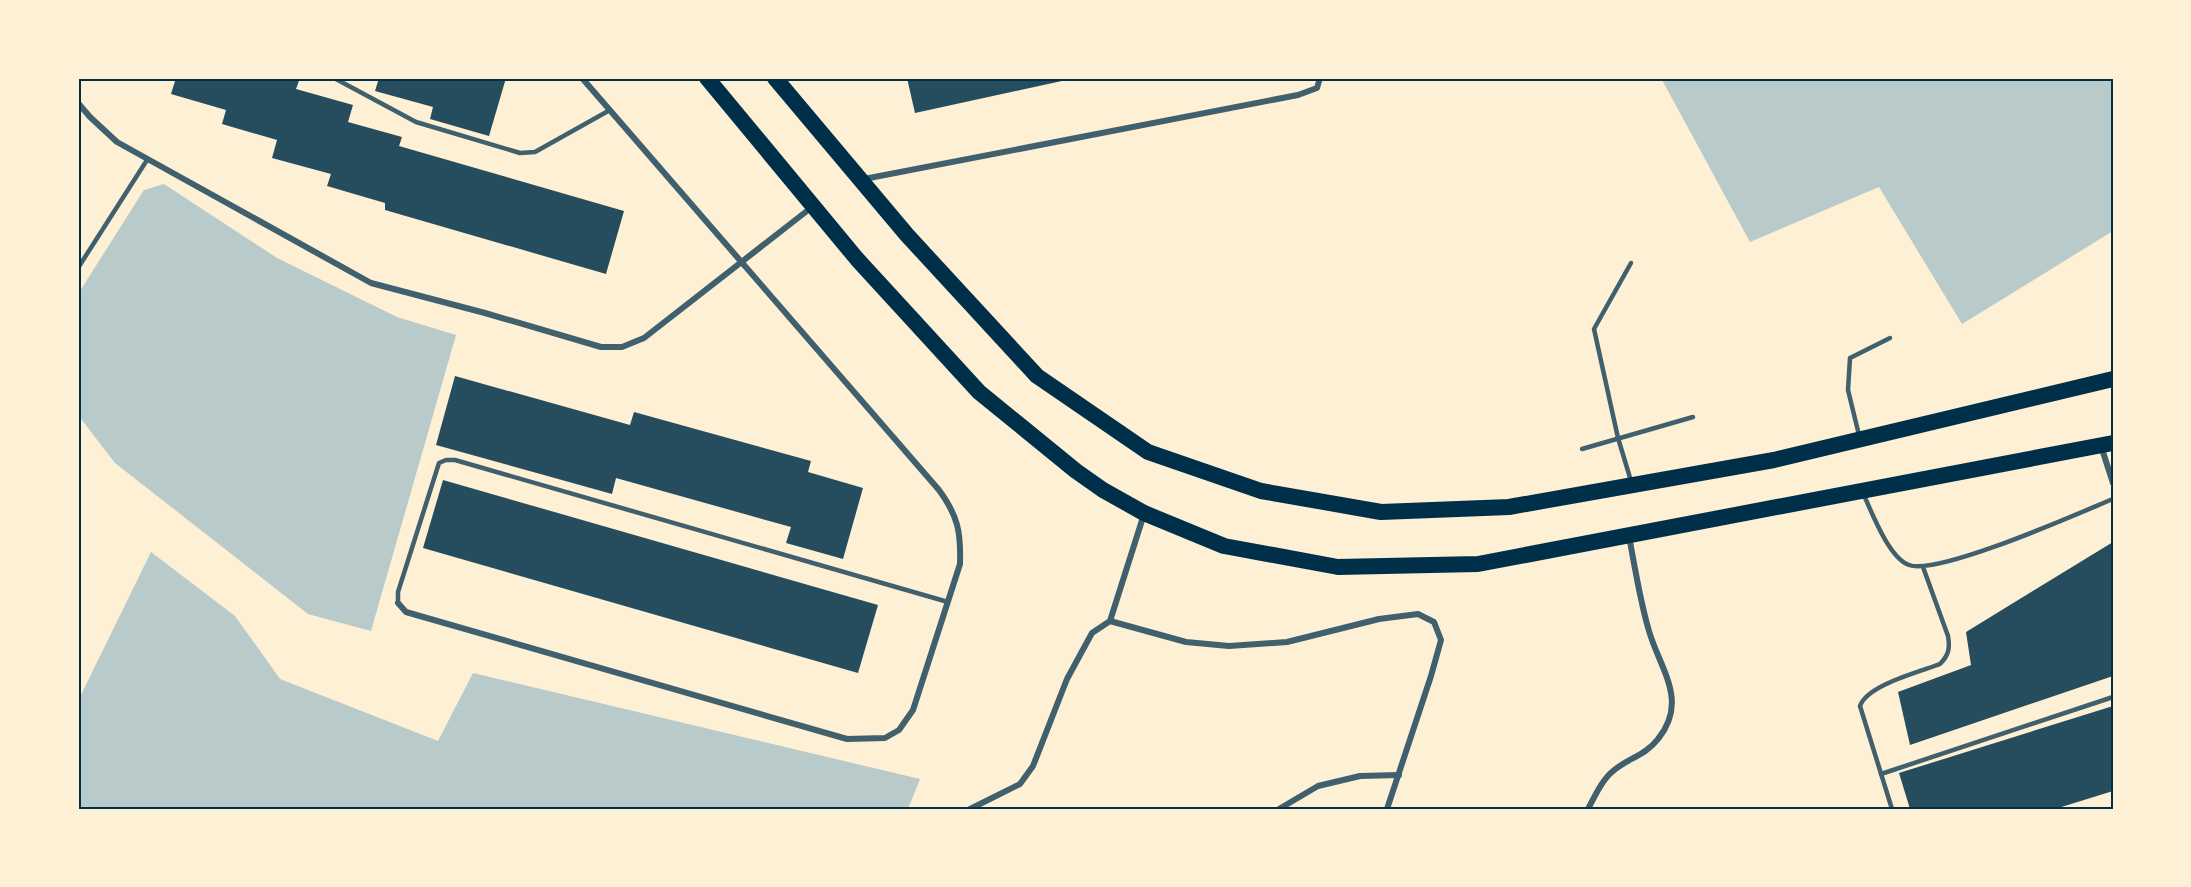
<svg xmlns="http://www.w3.org/2000/svg" width="2191" height="887" font-family="'Space Grotesk',sans-serif">
  <rect width="100%" height="100%" fill="#fdf0d5"/>
  <g fill="#b9caca">
    <path d="M1661,78H2113V231L1962,324L1879,187L1750,242Z"/>
    <path d="M164,184L277,258L397,317L456,335L371,631L308,614L115,463L78,415V294L144,190Z"/>
    <path d="M151,552L235,616L280,679L438,741L473,673L920,779L908,809H78V701Z"/>
  </g>
  <g fill="#264d5e">
    <path d="M176,78H300L296,89L353,105L348,122L402,137L399,146L624,211L606,274L385,210V203L327,186L331,174L272,158L277,140L222,124L226,110L171,94Z"/>
    <path d="M379,78H506L489,136L430,119L433,107L375,91Z"/>
    <path d="M907,78H1071V79L915,113Z"/>
    <path d="M455,376L630,425L634,412L811,461L808,472L863,488L843,559L786,543L791,527L616,478L612,494L436,445Z"/>
    <path d="M443,480L878,605L858,673L423,548Z"/>
    <path d="M2113,542V676L1910,745L1898,692L1971,665L1966,632Z"/>
    <path d="M2113,706V791L2055,809H1910L1899,773Z"/>
  </g>
  <g fill="none" stroke-linecap="round" stroke-linejoin="round">
    <g stroke="#3f606c" stroke-width="4.5">
      <path d="M334,78L416,122L520,153L535,152L610,110"/>
      <path d="M78,268L147,160"/>
      <path d="M1859,435L1848,390L1850,358L1890,338"/>
      <path d="M1582,449L1693,417"/>
      <path d="M1631,481L1618,438L1594,329L1631,263"/>
      <path d="M1863,493C1872,513 1889,558 1909,565C1938,576 2079,513 2113,499"/>
      <path d="M398,603V592L439,463L446,460H455L948,602"/>
      <path d="M1881,774L2113,697"/>
      <path d="M1892,809L1860,706C1867,685 1919,672 1940,664C1949,655 1950,648 1948,636L1923,567"/>
    </g>
    <g stroke="#3f606c" stroke-width="6">
      <path d="M78,103L90,117L117,142L371,283L485,313L601,347H622L644,338L812,207"/>
      <path d="M864,179L1298,95L1317,88L1320,78"/>
      <path d="M2101,446L2113,483"/>
      <path d="M398,603L406,612L847,739L885,738L899,730L913,710L960,564C961,532 958,516 939,490L582,78"/>
      <path d="M1110,621L1186,642L1229,646L1287,642L1379,619L1418,614L1434,622L1441,640L1431,676L1387,809"/>
      <path d="M970,809L1020,784L1033,766L1067,679L1092,633L1110,621L1144,514"/>
      <path d="M1279,809L1318,786L1360,776L1399,775"/>
      <path d="M1588,809C1595,796 1602,780 1613,771C1628,758 1645,756 1658,739C1689,701 1660,669 1649,631C1640,601 1635,568 1629,536"/>
    </g>
    <g stroke="#003049" stroke-width="16">
      <path d="M707,78L857,259L979,392L1076,471L1103,490L1144,513L1224,546L1338,567L1478,564L2113,443"/>
      <path d="M775,78L907,235L1037,376L1148,452L1261,491L1381,512L1509,507L1774,460L2113,379"/>
    </g>
  </g>
  <rect width="2191" height="887" fill="none" stroke="#fdf0d5" stroke-width="159"/>
  <rect x="80" y="80" width="2032" height="728" fill="none" stroke="#003049" stroke-width="2"/>
</svg>
